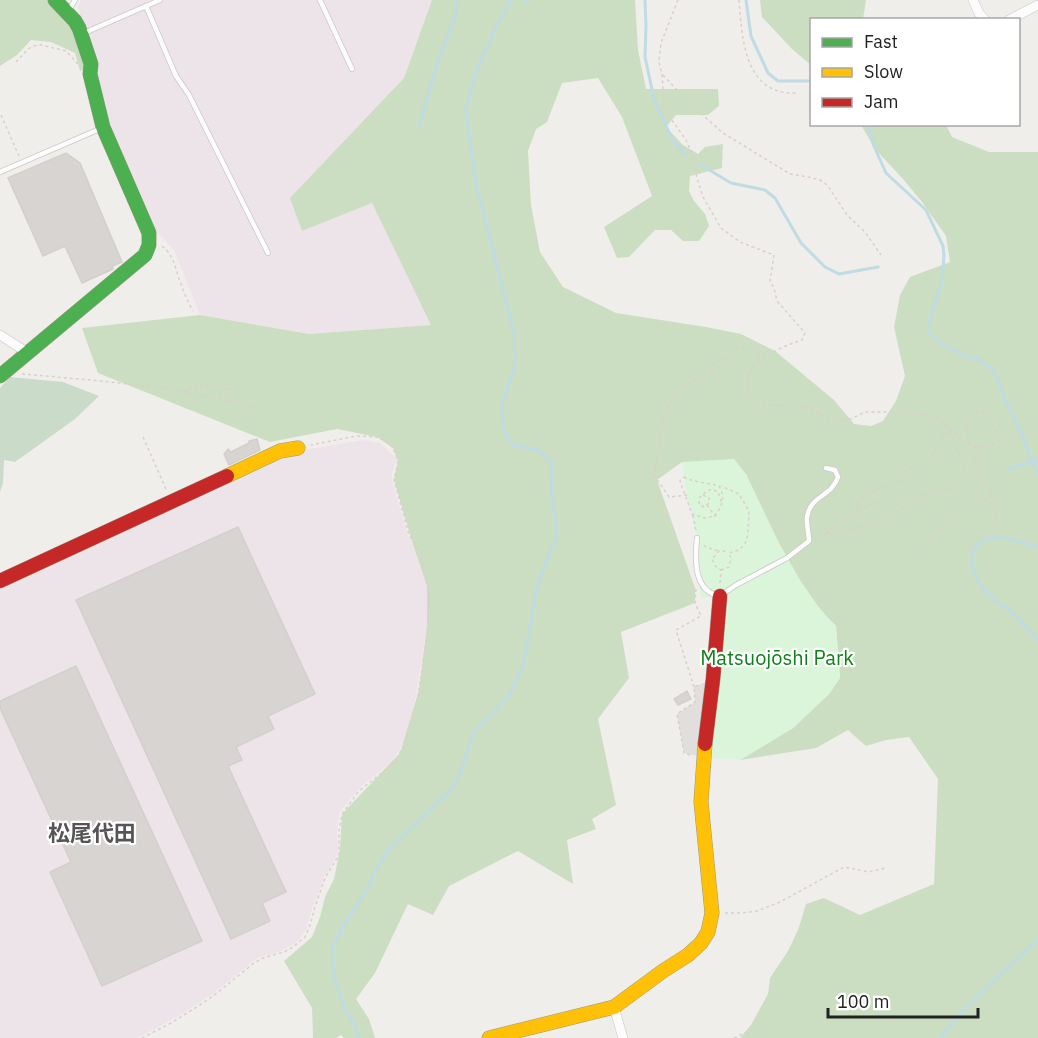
<svg xmlns="http://www.w3.org/2000/svg" width="1038" height="1038" font-family="'IBM Plex Sans','Noto Sans JP',sans-serif">
  <rect width="100%" height="100%" fill="#f0eeeb"/>
  <g fill="#ede4e9">
    <path d="M81,0H432L404,78L291,199L302,231L372,203L432,325L309,334L200,315L174,250L156,231L114,138L81,19L78,7Z"/>
    <path d="M363,440L380,443L397,459L392,473V480L408,536L414,545L427,586V625L414,708L404,740L399,751L391,763L362,786L342,809L339,816L337,830L338,851L336,858L324,877L318,895L313,906L306,930L296,943L276,953L257,958L214,993L182,1014L138,1038H0V585L281,454Z"/>
  </g>
  <g fill="#cbdec1">
    <path d="M0,0H48L74,31L85,69L80,71L75,53L51,42L31,40L17,55L0,66Z"/>
    <path d="M432,0H635L638,50L646,89H718L719,106L708,115H676L666,127L683,145L698,154L705,147L723,144L722,168L690,176L689,191L694,201L705,214L709,226L699,241H683L671,230H655L629,257L617,258L604,227L652,196L622,117L598,78L562,83L547,122L536,129L528,151L531,205L540,252L563,287L616,313L706,327L741,334L775,351L834,400L854,424L871,426L883,421L896,401L905,376L894,327L900,295L910,277L950,262L946,236L922,202L903,179L875,149L861,125H946L952,137L989,152H1038V1038H740L751,1025L768,994L770,978L788,951L798,930L806,904L824,898L860,915L934,884L938,779L909,737L886,740L866,746L848,730L816,748L740,760L793,728L829,694L840,678L836,626C794,585 769,527 746,474L682,462L657,480L695,588V603L621,632L629,678L598,719L616,805L592,819L596,829L567,840L573,884L518,851L449,886L433,915L408,904L375,973L356,999L369,1019L375,1038H344L341,1035L336,1038H313L312,1008L284,961L312,937L320,917L325,897L334,879L340,849L342,814L400,753L419,690L427,625V586L411,538L394,480L398,461L393,448L377,437L337,429L270,442L98,373L82,328L200,315L309,334L431,325L372,203L302,231L290,198L404,78Z"/>
    <path d="M760,0H866L863,19L812,20L811,65L792,49L762,17Z"/>
  </g>
  <path fill="#cadbca" d="M10,377L63,382L99,396L75,419L15,462L4,460L3,483L0,492V388Z"/>
  <path fill="#daf5da" d="M734,459L746,474L779,543L800,580L822,612L836,626L840,678L829,694L793,728L740,760L703,757L720,596L713,595L701,599L696,555L697,537L687,498L682,462Z"/>
  <path fill="#e0dfde" d="M713,679L703,757L684,753L677,714L695,702L694,687Z"/>
  <g fill="none" stroke-linecap="round" stroke-linejoin="round">
    <g stroke="#bfdbe3" stroke-width="3">
      <path d="M645,0L646,26L645,57L654,99L672,139L686,156"/>
      <path d="M746,0L751,36L768,73L778,81H812"/>
      <path d="M525,2L528,0"/>
      <path d="M868,124L873,144L886,173L926,210L943,246L944,256L942,281L929,321L928,331L941,344L967,357H975L991,368L997,378L1003,396L1017,423L1038,475"/>
      <path d="M419,126L438,61L456,14L457,0"/>
      <path d="M701,165L731,183L765,190L775,198L801,243L825,267L839,274L878,267"/>
      <path d="M1008,469L1038,460"/>
      <path d="M1038,547C1023,543 1007,536 992,538C985,538 980,542 976,547C961,566 987,600 1006,607L1038,640"/>
      <path d="M359,1038L354,1024L345,1009L334,976L332,948L344,925L370,885L375,871L388,850L449,792L460,774L475,731L509,696L523,666L537,586L557,535L556,523L552,501L551,461L538,450L514,445L508,439L503,426L502,403L514,370L515,357L514,333L476,184L466,110L476,71L497,25L511,0"/>
      <path d="M941,1038C967,1003 1006,969 1038,940"/>
    </g>
  </g>
  <g fill="#d7d4d2" stroke="#d3d0cc" stroke-width="1.5">
    <path d="M66,153L80,163L122,262L112,266L113,269L82,283L65,246L43,256L8,178Z"/>
    <path d="M257,439L260,450L229,465L224,454L228,449L231,452L249,443V441Z"/>
    <path d="M238,527L315,694L268,716L274,729L236,747L242,760L228,766L286,892L262,903L270,921L231,939L76,600Z"/>
    <path d="M76,666L202,941L102,986L50,872L71,862L0,708V701Z"/>
    <path d="M687,691L691,699L678,705L674,699Z"/>
  </g>
  <g fill="none" stroke-linecap="round" stroke-linejoin="round">
    <g stroke="#c9c8c7" stroke-width="6">
      <g id="lane">
        <path d="M320,0L352,69"/>
        <path d="M146,6L176,76L189,95L268,253"/>
        <path d="M69,10L75,0"/>
        <path d="M84,33L160,0"/>
        <path d="M0,172L102,128"/>
        <path d="M697,538C695,558 693,592 720,596L736,585L787,558L809,541C809,534 806,524 807,517C811,494 831,498 838,477L835,470L826,468"/>
      </g>
    </g>
    <g stroke="#c9c8c7" stroke-width="10">
      <g id="street">
        <path d="M973,0L979,13L985,20"/>
        <path d="M1009,20L1038,5"/>
        <path d="M0,335L28,353"/>
        <path d="M614,1007L623,1038"/>
      </g>
    </g>
    <g stroke="#999a82" stroke-width="15">
      <path id="fast" d="M0,376L145,255L149,245V233L103,127L90,74L91,64L79,28L75,21L55,0"/>
    </g>
    <g stroke="#999a82" stroke-width="15">
      <g id="slow">
        <path d="M227,476L280,451L298,448"/>
        <path d="M489,1038L614,1007L663,971L688,955L701,943L708,932L712,913L701,802L705,744"/>
      </g>
    </g>
    <g stroke="#999a82" stroke-width="15">
      <g id="jam">
        <path d="M0,581L227,476"/>
        <path d="M705,744L713,679L720,596"/>
      </g>
    </g>
    <g stroke="#dccecd" stroke-width="1.5" stroke-dasharray="3 3" stroke-linecap="butt">
      <path d="M678,0L661,43L659,62L662,74L664,107L669,116L686,140L692,154L697,178L703,197L721,228L740,242L774,255L770,281L774,288L777,301L805,333L802,340C786,345 754,358 748,376C747,381 747,389 747,395L756,405L803,406L838,422L851,419L865,412H893L935,416L969,445L976,447H984L1038,428"/>
      <path d="M739,0C742,38 744,95 796,93"/>
      <path d="M16,62L28,49L33,46L41,45L66,51L78,64"/>
      <path d="M663,75L690,104L723,133L790,174L813,178L822,181L828,186L847,215L865,232L881,255"/>
      <path d="M1,115L19,156"/>
      <path d="M162,246C175,256 175,270 181,284C184,293 188,302 193,311"/>
      <path d="M22,374C100,381 181,386 257,408"/>
      <path d="M183,391L199,385L234,390"/>
      <path d="M143,437L166,489"/>
      <path d="M969,444L965,427L968,410L988,413L999,439"/>
      <path d="M684,477C691,482 710,483 719,486C726,498 722,505 715,516L704,518L692,514L680,481Z"/>
      <path d="M687,495L669,497L654,475C663,429 657,389 712,374L714,359L729,360L735,347L757,348L759,361"/>
      <path d="M703,495L709,498V503L704,507L699,504V498L707,491L712,489L718,492L722,504"/>
      <path d="M707,505L715,516"/>
      <path d="M858,511L882,500"/>
      <path d="M693,515L696,531"/>
      <path d="M827,534L832,526L857,512L858,501L869,492L901,482L907,468L927,467L947,428"/>
      <path d="M817,538L826,534L882,523L898,511L924,495L954,487L966,477L963,463L948,428"/>
      <path d="M704,545L706,547L719,551"/>
      <path d="M970,549L978,538L993,531L998,508L992,494"/>
      <path d="M919,550L958,509L987,499L991,493L979,477L974,462L978,448"/>
      <path d="M721,570L729,567L731,558L729,553L739,550L745,544L748,534L749,511L739,494L721,486"/>
      <path d="M720,583L721,570L715,566L712,559L719,551H724L728,552"/>
      <path d="M694,687L676,630L701,616L695,603L696,587"/>
      <path d="M690,755L684,753L677,714L695,702L694,687L699,685"/>
      <path d="M725,913H741L757,911L780,902L844,867L869,872L886,868"/>
      <path d="M142,1038L171,1023L200,1005L217,993L254,963L263,958L284,952L293,947L305,937L310,925L315,907L325,878L339,855V830L342,814L359,791L389,767L396,759L404,746L413,718L417,703L428,628L429,595L421,554L409,535L394,480L398,461L393,448L387,441L377,437L356,436L311,445"/>
      <path d="M734,1038L758,1027"/>
    </g>
    <use href="#lane" stroke="#fdfcfc" stroke-width="4.5"/>
    <use href="#street" stroke="#fdfcfc" stroke-width="9"/>
    <use href="#fast" stroke="#4caf50" stroke-width="14"/>
    <use href="#slow" stroke="#ffc107" stroke-width="14"/>
    <use href="#jam" stroke="#c62828" stroke-width="14"/>
  </g>
  <g text-anchor="middle" stroke-width="4.5" stroke-linejoin="round" paint-order="stroke">
    <g font-size="20" fill="#0c8416" stroke="#fff">
      <text x="777" y="665">Matsuojōshi Park</text>
    </g>
    <g font-size="22" font-weight="bold" fill="#555" stroke="#fff">
      <text x="92" y="841">松尾代田</text>
    </g>
  </g>
  <rect x="810" y="18" width="210" height="108" fill="#ffffff" stroke="#a7a7a7" stroke-width="1.5"/>
  <rect x="822" y="38" width="30" height="9" fill="#4caf50" stroke="#a7a7a7" stroke-width="1.5"/>
  <text x="864" y="48" font-size="18" fill="#222222">Fast</text>
  <rect x="822" y="68" width="30" height="9" fill="#ffc107" stroke="#a7a7a7" stroke-width="1.5"/>
  <text x="864" y="78" font-size="18" fill="#222222">Slow</text>
  <rect x="822" y="98" width="30" height="9" fill="#c62828" stroke="#a7a7a7" stroke-width="1.5"/>
  <text x="864" y="108" font-size="18" fill="#222222">Jam</text>
  <path d="M828 1008v9h150v-9" fill="none" stroke="#222222" stroke-width="3"/>
  <text x="837" y="1008" font-size="18" fill="#222222" stroke="#ffffff" stroke-width="4.5" paint-order="stroke">100 m</text>
</svg>
